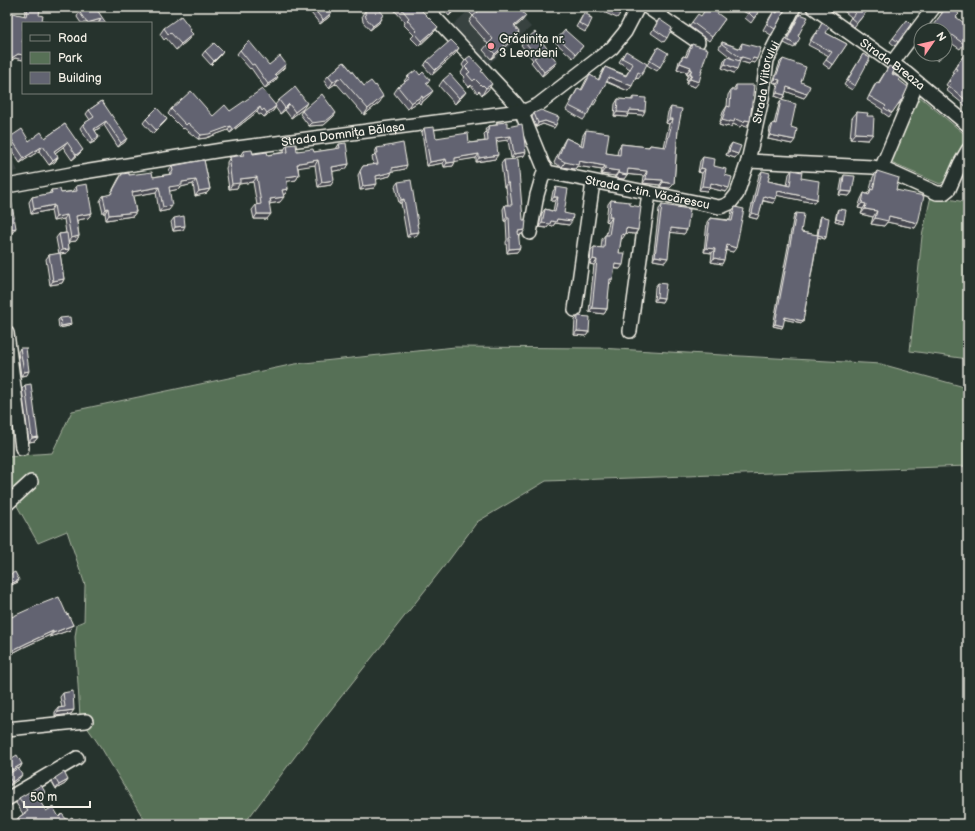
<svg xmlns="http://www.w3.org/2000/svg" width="975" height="831" font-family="'Balsamiq Sans',sans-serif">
  <rect width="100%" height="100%" fill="#26332d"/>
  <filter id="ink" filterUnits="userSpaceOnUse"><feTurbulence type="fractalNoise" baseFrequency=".025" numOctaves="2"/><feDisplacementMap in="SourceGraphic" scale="8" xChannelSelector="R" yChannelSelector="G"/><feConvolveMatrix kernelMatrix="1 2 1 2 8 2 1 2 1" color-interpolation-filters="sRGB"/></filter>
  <g filter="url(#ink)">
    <g fill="#384241">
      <path d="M472,7H513L531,27L489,64L453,25Z"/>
      <path d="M7,149L18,171L7,173Z"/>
    </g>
    <g fill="#577056" stroke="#a6b09f">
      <path d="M919,96L968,137L945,181L940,184L889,162Z"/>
      <path d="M968,194V359L910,351L922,236L931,196L965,202Z"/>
      <path d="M455,347L599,348L881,364L968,388V466L546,481L477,522L449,560L318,726L244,824H140L145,821L102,749L80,717L75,637L77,624L84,621L85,585L67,531L38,543L7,488V456L52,453L72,411L295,364Z"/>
    </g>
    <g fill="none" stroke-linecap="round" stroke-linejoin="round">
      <g stroke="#f4f1e8" stroke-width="16">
        <g id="minor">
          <path id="s1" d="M425,7L515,103L521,111L543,165L548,172L719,207L723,206L730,203L737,194L748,161L762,99L767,60L794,7"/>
          <path d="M647,7L698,42"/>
          <path id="s2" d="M813,7L906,73L968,125"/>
          <path d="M954,7L968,23"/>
          <path d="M892,63L934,7"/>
          <path d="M748,161L873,167L886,170L937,193H944L949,189L960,164L968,150"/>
          <path d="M881,169L917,83"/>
          <path id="s3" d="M7,186L71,174L222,150L527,110L538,105L612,48L625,32L638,7"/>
          <path d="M530,233L537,195L545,168"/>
          <path d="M575,310L593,182"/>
          <path d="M630,331L649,193"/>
          <path d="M7,333L22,448"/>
          <path d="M7,504L31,482"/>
          <path d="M7,729L86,721"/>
          <path d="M7,799L77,758"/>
        </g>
      </g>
      <use href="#minor" stroke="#26332d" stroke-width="13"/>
    </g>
    <g fill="#545661" stroke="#f4f1e8">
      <path d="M26,7H31L30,8L23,23L22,42H23V60L15,58L7,63V12L24,16Z"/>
      <path d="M307,7H327L331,13L329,17L320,24L307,8Z"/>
      <path d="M391,7H420V10L435,31L419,46L411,38L414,35L404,25L405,22L396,12Z"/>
      <path d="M447,7H458L449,16L445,11Z"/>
      <path d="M464,7H518L522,21L515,27L519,32L515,38L491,59L483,50L488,44L469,22L473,16Z"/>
      <path d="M597,7H623L620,14L617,18L596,9Z"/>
      <path d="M673,7H678L677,10Z"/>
      <path d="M736,7H762L751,23L745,18L748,14Z"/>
      <path d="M779,7H786L775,29L771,35L763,30L770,17L774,11L776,13Z"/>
      <path d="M839,7H870L854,27L848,22L851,17Z"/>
      <path d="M942,7H952L956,18L968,38L960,49L945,39V30H930L942,13L940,12Z"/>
      <path d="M82,8L106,23H81L77,17L79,12Z"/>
      <path d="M365,11L381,18L379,23L370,30L363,22L362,15Z"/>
      <path d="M584,13L589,18L588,28L585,32L576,27Z"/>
      <path d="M800,14L798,36L796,45L794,48L784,43Z"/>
      <path d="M701,16L725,19L709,41L689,26L692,22Z"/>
      <path d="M659,19L667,38L664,42L651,33Z"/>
      <path d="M822,23L826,33L847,44L830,69L823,64L829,56L808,45L812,37L815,33L816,34Z"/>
      <path d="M911,24L895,46L890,42L893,38Z"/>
      <path d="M164,28L191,29L190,31L188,40L176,50L166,38L164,40L160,34Z"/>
      <path d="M558,38L583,46L573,58L555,42Z"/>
      <path d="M524,41L557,62L554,66L542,76L531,62L533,60L521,45Z"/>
      <path d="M722,42L739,48L742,43L754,63L751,62L749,64L739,61L734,73L722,68L724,61L727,57L734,60L719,48Z"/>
      <path d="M692,44L695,87L686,84L688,80L686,79L688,75L686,74L687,72L677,69L679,61L683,56L685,57L688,50Z"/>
      <path d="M658,47L660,67L657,71L647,65Z"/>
      <path d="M240,50L269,65L284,68L276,75L275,81L265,88L251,68L250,69L237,54Z"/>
      <path d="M205,51L220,56L211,65L202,55Z"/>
      <path d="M626,51L642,74L638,79L636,77L628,91L606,82L597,100L594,105L592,104L587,115L583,120L566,110L575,93L578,88L581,90L586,80L590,75L598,80L602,72L605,67L626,75L630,69L619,62Z"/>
      <path d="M455,54L432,75L424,66L427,61Z"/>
      <path d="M863,54L855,86L852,90L844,85Z"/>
      <path d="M925,54H943L938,61L934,58L932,59Z"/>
      <path d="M964,55L968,58V108L946,90L949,87L946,85L954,73L952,72Z"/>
      <path d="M466,59L482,72L488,90L482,95L479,91L477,93L471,85L469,87L463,80L465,77L461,73L464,68L462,65Z"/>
      <path d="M783,59L801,82L807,94L804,98L786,91L783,99L775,96L777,84L773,82L780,62Z"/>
      <path d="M344,62L364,86L380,102L364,115L337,84L336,85L335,84L329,88L324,81L328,76Z"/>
      <path d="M889,66L892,74L899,80L902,100L899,104H898L889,117L882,112L883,110L867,100L874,86L877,82L878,83Z"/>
      <path d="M420,75L430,80L427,84L429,96L420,104L418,102L407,109L394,93L398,87L405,82L404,81L408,76Z"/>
      <path d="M443,80L466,92L461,98L455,104L439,86Z"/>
      <path d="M736,85L746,127L742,125L740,127L733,124L731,127L727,126L726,127L719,125L723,112L727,106L728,95L731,90H733Z"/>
      <path d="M633,97L643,115L628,114L627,117L614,116L615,104L618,99L631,100Z"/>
      <path d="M279,100L303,109L291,118L285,110L280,114L275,107L273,111L264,117L261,114L259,115L257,112L230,133L228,130L206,138L198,139L184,128L183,129L168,114L171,109L213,116L230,111L275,105Z"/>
      <path d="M781,100L791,127L792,144L768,139L770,128L773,123L774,124L779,104Z"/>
      <path d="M102,101L125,142L118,147L104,125L95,131L99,137L96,141L90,144L80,128L83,124L90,120L86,114L89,110Z"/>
      <path d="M671,107L678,129L674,184L670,188L660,187V185L643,183L644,176L627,174L624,179L615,178V176L601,174L602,170L577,166L575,169L562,167L554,163L563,143L566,138L581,145L583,135L586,130L606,153L617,155L618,149L621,144L648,147L650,145L664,147L669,124L666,123L668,112Z"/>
      <path d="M302,111L334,116L324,125L309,126L300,114Z"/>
      <path d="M857,112L867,116L868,140L850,139L852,118Z"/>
      <path d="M534,113L554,128L543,124L536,127L532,117Z"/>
      <path d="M146,119H167L164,123L153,134L143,123Z"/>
      <path d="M497,123L507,127L524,156L511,158L508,140L497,141L495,159L476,162V158L455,161L453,166L444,167L443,163L427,166L422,132L424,128L436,138L469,143L485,141L484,134L486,132L485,130L488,126L496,125Z"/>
      <path d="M65,124L79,154L72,160L63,147L55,153L58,157L55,162L49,165L39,151L20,163L7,143V141L10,137L29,141L45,138Z"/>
      <path d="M732,143L735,158L726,155L729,147Z"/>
      <path d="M339,144L349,164L346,169L333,171L331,185L318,187L315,165L298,167L299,175L296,180L287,181L288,189L285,194H283L280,202L269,204L267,219H254L252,210L256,205H257L253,182L239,184L237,188L229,189L226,168L227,166V162L230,157L240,156L243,151L253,154L268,155L284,152V150L287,145L297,151L314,152L336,149Z"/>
      <path d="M377,148L405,169L392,171L390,176L376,179L374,188L360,190L358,175L363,166L374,165L372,157L375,154V152Z"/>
      <path d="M703,157L725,175L726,192L710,188L707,191L699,190L702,173L698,172L700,161Z"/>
      <path d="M204,160L210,189L207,193L195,196L193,184L181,187L179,189L169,191V210L159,212L156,192L133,196L136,212L133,216L106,220L105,213H103L100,201L103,196L110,195L119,178L122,174L129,175L153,177L170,174L169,170L172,166Z"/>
      <path d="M504,160L522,234L519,235L517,252L507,253L506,242L507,240L506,221H504L503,209L505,205H508L506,187H504L501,164Z"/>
      <path d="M792,170L801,178L814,203L777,195L773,203L763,201L757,219L749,217L759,175L762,171L768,181L787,185L789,174Z"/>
      <path d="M877,171L896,190L915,228L887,222L884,226L871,224L873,217L861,214L863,209L858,208L861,199L864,193L867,194L870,190L873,177Z"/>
      <path d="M844,175L852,192L849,196L839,195L842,179Z"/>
      <path d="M398,182L418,223L417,225L416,236L407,237L401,203H399L395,186Z"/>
      <path d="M76,186L92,213L88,218L77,220L79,236L76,241L68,242L69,249L67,253L60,254L64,279L62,283L50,285L46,259L49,255L59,254L56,238L59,234L66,233L64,219L53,221L51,210L31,214L29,202L32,197L49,194L51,190L61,193L73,191V190Z"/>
      <path d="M556,187L564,213L569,225L555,223L553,226L549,225L547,228L539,227L542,213L545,209L553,211L555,201H551L553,191Z"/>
      <path d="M611,200L630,205L638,230L635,234L625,233L622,239H621L619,253L620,269H614L613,279L609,284L607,309L604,314L589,312L594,265L590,264L591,251L594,247L601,248L602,239L605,235H606L609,222L606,221L608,204Z"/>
      <path d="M662,205L687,230L684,234L671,232L665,262L653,260L659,209Z"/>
      <path d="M735,207L733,252L726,250L722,264L711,262L712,253L704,252L707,222L710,218L730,220L732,211Z"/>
      <path d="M838,209L843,223L835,221L837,211Z"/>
      <path d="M796,213L801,232L817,235L820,218L821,216L826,237L825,239L818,237L803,321L802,323L784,319L782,328L773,326L794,215Z"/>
      <path d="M174,218L183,230L173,231L171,222Z"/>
      <path d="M658,283L664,298L662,302L654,301L655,287Z"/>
      <path d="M578,316L589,332L586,336L574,335L575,320Z"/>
      <path d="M60,318L69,326L59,328L58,320Z"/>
      <path d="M20,348L27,375L21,376L18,352Z"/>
      <path d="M25,385L38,437L35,441L29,442L22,389Z"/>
      <path d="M7,576L18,582L9,586L7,583Z"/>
      <path d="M67,615L73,625L70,630L50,637V635L24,647L7,656V619Z"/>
      <path d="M63,693L71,714L55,716V712L58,708H62L60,697Z"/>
      <path d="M7,761L22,764L20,768L18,769L19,779L9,786L7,783V775L9,773L7,770Z"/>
      <path d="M55,778L68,780L65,784L56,789L52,782Z"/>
      <path d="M45,792L42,796L38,799L46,811L67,820L75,821L84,824H15V823L18,818L23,814L16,803L19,798Z"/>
    </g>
    <g fill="#45464f" stroke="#f4f1e8">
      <path d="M457,7H458L449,16L453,10Z"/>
      <path d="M331,13L329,17L320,24L323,20Z"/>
      <path d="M526,16L522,21L510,31L514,26Z"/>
      <path d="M101,19L98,23H87Z"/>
      <path d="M382,19L379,23L370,30L373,26Z"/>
      <path d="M7,25L10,26L7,30Z"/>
      <path d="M438,27L435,31L419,46L422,41Z"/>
      <path d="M519,32L515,38L491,59L495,54Z"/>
      <path d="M193,34L188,40L176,50L181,44Z"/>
      <path d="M459,48L455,54L432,75L435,70Z"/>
      <path d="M223,52L220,56L211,65L214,61Z"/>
      <path d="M18,54L23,55V60L15,58L7,63L10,59Z"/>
      <path d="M742,57L753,58L757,59L754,63L751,62L749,64L739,61Z"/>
      <path d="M557,62L554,66L542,76L544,72Z"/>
      <path d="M680,63L691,67L687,72L677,69Z"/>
      <path d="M286,64L284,68L273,78L275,74Z"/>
      <path d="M725,64L737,69L734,73L722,68Z"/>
      <path d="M690,69H692L688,75L686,74Z"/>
      <path d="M690,74H692L688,80L686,79Z"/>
      <path d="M278,77L275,81L265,88L268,84Z"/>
      <path d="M609,77L632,86L628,91L606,81Z"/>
      <path d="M338,78L335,84L329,88L333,82Z"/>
      <path d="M690,79L699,82L695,87L686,84Z"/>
      <path d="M775,79L780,80L777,84L773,82Z"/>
      <path d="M492,84L488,90L482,95L486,88Z"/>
      <path d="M787,87L807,94L804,98L785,91Z"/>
      <path d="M433,91L429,96L420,104L423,98Z"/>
      <path d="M466,92L461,98L455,104L459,98Z"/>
      <path d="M777,93L785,95L783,99L775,96Z"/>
      <path d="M383,96L380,102L364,115L368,109Z"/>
      <path d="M422,96L418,102L407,109L411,103Z"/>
      <path d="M307,103L303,109L291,118L295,112Z"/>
      <path d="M289,104L285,110L280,114L285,108Z"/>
      <path d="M276,106L273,111L264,117L267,113Z"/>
      <path d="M260,107L257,112L230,133L233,129Z"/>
      <path d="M630,110L645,111L643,115L628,114L627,117L614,116L617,112Z"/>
      <path d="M336,113L334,116L324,125L309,126L312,123Z"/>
      <path d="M167,119L164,123L153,134L156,130Z"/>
      <path d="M669,119H673L669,124L666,123Z"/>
      <path d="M735,119L745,120L750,121L746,127L742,125L740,127L733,124L731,127L727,126L726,127L719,125L722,120L730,121Z"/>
      <path d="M106,121L104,125L91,133L94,129Z"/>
      <path d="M545,121L556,125L554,128L543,124L536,127L538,123Z"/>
      <path d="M231,126L228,130L206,138L198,139L201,135Z"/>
      <path d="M855,133L873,134L868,140L850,139Z"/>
      <path d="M770,135L795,140L792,144L768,139Z"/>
      <path d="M511,136L508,140L493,142L496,138Z"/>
      <path d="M99,137L96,141L90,144L93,140Z"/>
      <path d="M127,138L125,142L118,147L121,143Z"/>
      <path d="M67,142L63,147L51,156L54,151Z"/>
      <path d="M43,146L39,151L20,163L24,158Z"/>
      <path d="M83,150L79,154L72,160L76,155Z"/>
      <path d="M729,151L738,154L735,158L726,155Z"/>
      <path d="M526,152L524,156L511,158L514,154Z"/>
      <path d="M479,154L476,158L452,162L455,158Z"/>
      <path d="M498,155L495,159L476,162L479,158Z"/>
      <path d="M58,157L55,162L49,165L53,161Z"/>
      <path d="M446,159L443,163L427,166L430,162Z"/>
      <path d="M318,160L315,165L297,168L294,169L299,163Z"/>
      <path d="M579,161L605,166L602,170L577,166L575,169L562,167L565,162Z"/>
      <path d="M455,162L453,166L444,167L447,163Z"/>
      <path d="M349,164L346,169L329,172L332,167Z"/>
      <path d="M407,165L405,169L389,172L392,168Z"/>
      <path d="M701,168L705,169L702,173L698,172Z"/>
      <path d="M605,169L619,171L615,176L601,174Z"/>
      <path d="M628,169L647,171L644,176L624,174Z"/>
      <path d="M392,172L390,176L373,180L376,176Z"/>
      <path d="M618,173L627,175L624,179L615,178Z"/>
      <path d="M299,175L296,180L283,182L286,177Z"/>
      <path d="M257,177L253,182L239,184L237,188L229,189L232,184L240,179Z"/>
      <path d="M646,179L663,180L660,185L643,183Z"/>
      <path d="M196,180L193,184L181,187L179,189L166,192L169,187L182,182Z"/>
      <path d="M334,180L331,185L318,187L322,182Z"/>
      <path d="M663,182L674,184L670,188L660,187Z"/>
      <path d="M507,183H509L506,187H504Z"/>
      <path d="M711,183L729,188L726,192L710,188L707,191L699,190L702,186Z"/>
      <path d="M377,184L374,188L360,190L363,186Z"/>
      <path d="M159,187L156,192L129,197L132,192Z"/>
      <path d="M210,189L207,193L195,196L199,191Z"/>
      <path d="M288,189L285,194L279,195L282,190Z"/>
      <path d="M778,191L817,199L814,203L775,195Z"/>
      <path d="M842,191L852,192L849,196L839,195Z"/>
      <path d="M764,196L776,199L773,203L761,200Z"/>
      <path d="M284,197L280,202L269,204L267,206L270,199Z"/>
      <path d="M554,197H558L555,201H551Z"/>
      <path d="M404,199L401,203H399L401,200Z"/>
      <path d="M862,203L866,204L863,209L858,208Z"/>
      <path d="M54,205L51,210L31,214L34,209Z"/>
      <path d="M172,206L169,210L159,212L163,207Z"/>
      <path d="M108,208L105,213H103L106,209Z"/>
      <path d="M865,209L877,211L873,217L861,214Z"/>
      <path d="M136,212L133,216L106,220L109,215Z"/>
      <path d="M92,213L88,218L73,221L76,216Z"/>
      <path d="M752,213L759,215L757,219L749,217Z"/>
      <path d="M257,214H271L267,219H254Z"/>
      <path d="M67,215L64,219L53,221L56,217Z"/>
      <path d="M889,216L918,223L915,228L887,222L884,226L871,224L875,218Z"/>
      <path d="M507,217H509L506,221H504Z"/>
      <path d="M609,217H612L609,222L606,221Z"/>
      <path d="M557,219L572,221L569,225L555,223L553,226L549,225L547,228L539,227L542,223L551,221Z"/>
      <path d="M836,219L844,221L843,223L835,221Z"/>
      <path d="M185,226L183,230L173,231L175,227Z"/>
      <path d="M16,228L13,232L7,234V230Z"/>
      <path d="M626,228L638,230L635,234L623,233Z"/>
      <path d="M671,228L687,230L684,234L668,232Z"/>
      <path d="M525,230L522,234L516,235L518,231Z"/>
      <path d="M419,232L416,236L407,237L410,233Z"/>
      <path d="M622,234L625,235L622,239L619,238Z"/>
      <path d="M818,235L826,237L825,239L817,237Z"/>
      <path d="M79,236L76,241L68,242L71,238Z"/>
      <path d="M727,245L736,248L733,252L724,250Z"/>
      <path d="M520,248L517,252L507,253L509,249Z"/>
      <path d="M706,248L715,249L712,253L704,252Z"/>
      <path d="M69,249L67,253L59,254L62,250Z"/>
      <path d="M655,256L668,258L665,262L653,260Z"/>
      <path d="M714,258L724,260L722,264L711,262Z"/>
      <path d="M593,259L597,260L594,265L590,264Z"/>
      <path d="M615,264L623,265L620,269L612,268Z"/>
      <path d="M64,279L62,283L50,285L53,281Z"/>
      <path d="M610,279H613L610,284L607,283Z"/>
      <path d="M657,297L664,298L662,302L654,301Z"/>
      <path d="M592,308L607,309L604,314L589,312Z"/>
      <path d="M785,317L803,321L802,323L783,319Z"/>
      <path d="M71,324L69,326L59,328L61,326Z"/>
      <path d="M775,324L783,326L782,328L773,326Z"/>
      <path d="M577,331L589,332L586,336L574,335Z"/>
      <path d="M29,371L27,375L21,376L24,372Z"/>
      <path d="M38,437L35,441L29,442L32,438Z"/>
      <path d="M19,580L18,582L9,586L10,584Z"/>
      <path d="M73,625L70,630L50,637L53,633Z"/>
      <path d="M53,631L50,635L24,647L7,656V653L27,643Z"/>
      <path d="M74,710L71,714L55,716L58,712Z"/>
      <path d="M22,764L20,768L9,774L12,770Z"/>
      <path d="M22,775L19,779L9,786L12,782Z"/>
      <path d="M68,780L65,784L56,789L59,785Z"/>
      <path d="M45,792L42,796L34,801L37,797Z"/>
    </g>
    <g fill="#626471" stroke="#f4f1e8">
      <path d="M28,7L40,10L39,15L43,16L42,20L47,22L46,23H23V39L22,42H23V55L18,54L10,59L7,54V36L10,26L7,25V12L26,16Z"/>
      <path d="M84,7H95L106,23H99L101,19L87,23L80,13L82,8Z"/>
      <path d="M312,7H327L331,13L323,20Z"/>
      <path d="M370,7H371L373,9L375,7H377L384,15L381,17L382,19L373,26L366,18L365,13V11Z"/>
      <path d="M400,7H420L421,8L420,9L438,27L422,41L415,33L417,31L407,20L409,18Z"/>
      <path d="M450,7H457L453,10Z"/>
      <path d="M474,7H518L526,16L514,26L519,32L495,54L487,45L493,39L473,16L478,12Z"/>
      <path d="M604,7H623L620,14Z"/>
      <path d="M707,7H709L725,19L712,37L692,22L698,14L701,16Z"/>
      <path d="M747,7H762L754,18L749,13L751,10Z"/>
      <path d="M780,7H786L775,29L767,24L774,11L777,13Z"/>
      <path d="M847,7H870L857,23L851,18L855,13Z"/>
      <path d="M945,7H952L959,14L956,17L968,26V38L964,44L946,31L945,32V30H931L930,29L946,8Z"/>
      <path d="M584,13L590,16L589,18L592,19L588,28L579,23Z"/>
      <path d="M800,14L808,17L798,36L800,38L796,45L787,40Z"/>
      <path d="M181,16L191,29L189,30L193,34L181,44L170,32L168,34L164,28Z"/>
      <path d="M659,19L672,28L667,38L654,29Z"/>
      <path d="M907,20L911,24L898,42L893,38Z"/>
      <path d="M822,23L829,27L826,33L847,44L833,65L826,60L832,52L811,41L815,33L816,34Z"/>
      <path d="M565,30L583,46L576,54L558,38Z"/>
      <path d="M535,32L557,62L544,72L534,58L537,56L524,41Z"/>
      <path d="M451,40L459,48L435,70L427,61Z"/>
      <path d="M249,41L269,65L280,56L286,64L275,74L278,77L268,84L254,64L252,65L240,50Z"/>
      <path d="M722,42L741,49L742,43L761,48L757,59L753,58L752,60L742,57L741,58L722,44Z"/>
      <path d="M214,43L223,52L214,61L205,51Z"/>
      <path d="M692,44L708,49L701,71H702L699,82L690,79L692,74H690L692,69H690L691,67L680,63L683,56L687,57Z"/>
      <path d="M658,47L668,53L660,67L650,61Z"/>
      <path d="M626,51L647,64L642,74L638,72L632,86L609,77L597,100L595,99L587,115L569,106L578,88L582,90L590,75L599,80L605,67L626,76L633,64L622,58Z"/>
      <path d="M863,54L870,58L855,86L847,81Z"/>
      <path d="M937,54H943L941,57Z"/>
      <path d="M964,55L968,58V102L949,86L951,83L949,81L957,69L955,68Z"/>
      <path d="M470,56L483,70L481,71L492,84L486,88L483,85L482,86L475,79L473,81L467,74L470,72L465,67L469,63L466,59Z"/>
      <path d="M727,57L740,61L737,69L725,64Z"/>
      <path d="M783,59L806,67L801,82L810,86L807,94L787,87L785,95L777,93L780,80L775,79Z"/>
      <path d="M344,62L364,86L371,81L375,86L376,85L383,96L368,109L341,78L340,79L338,78L333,82L328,76Z"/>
      <path d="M889,66L895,69L892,74L900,78L899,80L908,87L902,100H901L892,113L884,108L886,106L869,96L877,82L879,83Z"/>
      <path d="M416,70L420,75L423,72L430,80L426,83L433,91L423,98L422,96L411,103L398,87L410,78L408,76Z"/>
      <path d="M450,74L466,92L459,98L443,80Z"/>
      <path d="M736,85H754L750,121L745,120L744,122L735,119L734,122L730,121L729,122L722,120L727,106L730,107L731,90H736Z"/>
      <path d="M295,87L307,103L295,112L289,104L285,108L279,100Z"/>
      <path d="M262,89L276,106L267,113L264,109L262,111L260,107L233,129L231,126L209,134L201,135L188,123L186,125L171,109L191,91L213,116L225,105L230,111Z"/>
      <path d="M322,94L336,113L326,121L312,123L302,111Z"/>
      <path d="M633,97L646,98L645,111L630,110L629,113L617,112L618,99L633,100Z"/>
      <path d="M781,100L796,104L791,127L797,129L795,140L770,135L773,123L776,124Z"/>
      <path d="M102,101L127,138L121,143L106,121L94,129L99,137L93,140L83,124L94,117L89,110Z"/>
      <path d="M671,107L682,109L678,129L674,184L663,182V180L646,179L647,171L628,169L627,175L618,173L619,171L605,169V166L579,161L578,165L565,162L558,158L566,138L583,146L586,130L609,133L606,153L620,155L621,144L649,147L650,145L666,147L673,119H669Z"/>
      <path d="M157,108L167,119L156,130L146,119Z"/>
      <path d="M541,110L559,117L556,125L545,121L538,123L534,113Z"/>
      <path d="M857,112L868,113L867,116H874L873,134L855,133Z"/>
      <path d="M507,122V127L522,124L526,152L514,154L511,136L496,138L498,155L479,158V154L455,158V162L447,163L446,159L430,162L424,128L434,127L436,138L468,133L469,143L488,141L487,130H489L488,126L497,125V123Z"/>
      <path d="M65,124L83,150L76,155L67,142L54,151L58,157L53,161L43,146L24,158L10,137L22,129L29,141L41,132L45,138Z"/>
      <path d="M346,143L349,164L332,167L334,180L322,182L318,160L299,163V164H297L299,175L286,177L288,189L282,190L284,197L270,199L271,202H269L271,214H257L256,205L261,204L257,177L240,179V183L232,184L229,163H231L230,157L244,155L243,151L252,150L253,154L267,152L268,155L288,152L287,145L296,144L297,151L313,149L314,152L340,148L339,144Z"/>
      <path d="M403,143L407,165L392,168V172L376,176L377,184L363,186L360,171L363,166L378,164L375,153H378L377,148Z"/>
      <path d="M732,143L741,146L738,154L729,151Z"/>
      <path d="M703,157L715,159L714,166L726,169L725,175L732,177L729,188L711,183L710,187L702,186L705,169L701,168Z"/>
      <path d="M518,159L523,220H526L525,230L518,231L520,248L509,249V238H510L509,217H507L505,205H512L509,183H507L504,160Z"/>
      <path d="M204,160L210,189L199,191L196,180L182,182V185L169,187L172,206L163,207L159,187L132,192L136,212L109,215L108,208L106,209L103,196L111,194L122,174L129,173V175L152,172L153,177L172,174V172L173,171L172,166Z"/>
      <path d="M792,170L802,172L801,178L819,181L817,199L778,191L776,199L764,196L759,215L752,213L762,171L770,173L768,181L790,186Z"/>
      <path d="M877,171L899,178L896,190L924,196L918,223L889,216L888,221L875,218L877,211L865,209L866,204L862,203L864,193L869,195L871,189L873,190Z"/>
      <path d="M844,175L855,176L852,192L842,191Z"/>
      <path d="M411,180L418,223L417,224L419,232L410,233L404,199L401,200L398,182Z"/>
      <path d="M87,184L92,213L76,216L79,236L71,238L67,215L56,217L54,205L34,209L32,197L52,193L51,190L60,189L61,193L77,191L76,186Z"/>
      <path d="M556,187L568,189L564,213L573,215L572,221L557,219L556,222L551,221L550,224L542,223L545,209L555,212L558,197H554Z"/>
      <path d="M11,199L16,228L7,230V200Z"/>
      <path d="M611,200L630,202V205L641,207L638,230L626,228L625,235L622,234L619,253H625L623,265L615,264L613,279H610L607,309L592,308L597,260L593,259L594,247L604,248L605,235H609L612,217H609Z"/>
      <path d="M662,205L690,209L687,230L671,228L668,258L655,256Z"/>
      <path d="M735,207L744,209L736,248L727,245L724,260L714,258L715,249L706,248L710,218L732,221Z"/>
      <path d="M838,209L846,210L844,221L836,219Z"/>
      <path d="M796,213L804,214L801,232L818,235L803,321L785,317L783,326L775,324Z"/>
      <path d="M184,216L185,226L175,227L174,218Z"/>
      <path d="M821,216L829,218L826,237L818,235Z"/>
      <path d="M67,233L69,249L62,250L59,234Z"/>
      <path d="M60,253L64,279L53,281L49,255Z"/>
      <path d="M658,283L666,284L664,298L657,297Z"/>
      <path d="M578,316L590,317L589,332L577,331Z"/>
      <path d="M70,317L71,324L61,326L60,318Z"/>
      <path d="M20,348H26L29,371L24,372Z"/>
      <path d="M31,384L38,437L32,438L25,385Z"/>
      <path d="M15,572L19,580L10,584L7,578V576Z"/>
      <path d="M59,597L67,615L68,614L73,625L53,633V631L27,643L7,653V619L36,606Z"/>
      <path d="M73,691L74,710L58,712V708L65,707L63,693Z"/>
      <path d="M17,755L22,764L12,770L7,761Z"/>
      <path d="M18,768L22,775L12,782L7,775Z"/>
      <path d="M64,772L68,780L59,785L55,778Z"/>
      <path d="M41,785L45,792L37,797L46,811L53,807L59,817L62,814L67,820L72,817L75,821L80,818L84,824H68V823L66,824H22L18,818L28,811L19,798Z"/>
    </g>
  </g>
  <circle fill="#ff9aa2" stroke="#26332d" stroke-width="1.5" cx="491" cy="46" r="4"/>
  <g text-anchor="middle" stroke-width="3" stroke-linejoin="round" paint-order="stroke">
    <g font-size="12" fill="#f4f1e8" stroke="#26332d" text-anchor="start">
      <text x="499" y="43">Grădinița nr.<tspan x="499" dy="14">3 Leordeni</tspan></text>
    </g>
    <g font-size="12" fill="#f4f1e8" stroke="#26332d">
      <text dy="4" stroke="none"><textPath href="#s2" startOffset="98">Strada Breaza</textPath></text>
      <text dy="4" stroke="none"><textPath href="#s1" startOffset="522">Strada Viitorului</textPath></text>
      <text dy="4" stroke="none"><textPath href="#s3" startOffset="340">Strada Domnița Bălașa</textPath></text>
      <text dy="4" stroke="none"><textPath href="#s1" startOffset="310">Strada C-tin. Văcărescu</textPath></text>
    </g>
  </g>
  <rect width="975" height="831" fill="none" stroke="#26332d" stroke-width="24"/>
  <rect x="12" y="12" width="951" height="807" fill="none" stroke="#f4f1e8" stroke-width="1.5" filter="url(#ink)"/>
  <rect x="22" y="22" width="130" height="72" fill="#26332d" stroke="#787f78"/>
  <rect x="30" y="35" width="20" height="6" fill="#26332d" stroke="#787f78"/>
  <text x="58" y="42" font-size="12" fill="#f4f1e8">Road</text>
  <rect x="30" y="52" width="20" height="12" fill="#577056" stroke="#787f78"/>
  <text x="58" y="62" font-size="12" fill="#f4f1e8">Park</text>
  <rect x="30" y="72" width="20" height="12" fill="#626471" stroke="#787f78"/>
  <text x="58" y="82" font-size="12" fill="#f4f1e8">Building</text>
  <g transform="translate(933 42) rotate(56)"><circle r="19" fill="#26332d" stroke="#787f78"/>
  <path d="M0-3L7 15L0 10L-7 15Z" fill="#ff9aa2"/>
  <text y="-6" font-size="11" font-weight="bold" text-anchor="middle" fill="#f4f1e8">N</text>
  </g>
  <path d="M24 801v6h66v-6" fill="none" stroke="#f4f1e8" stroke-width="2"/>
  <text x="30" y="801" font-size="12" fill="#f4f1e8" stroke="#26332d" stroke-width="3" paint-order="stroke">50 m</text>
</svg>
